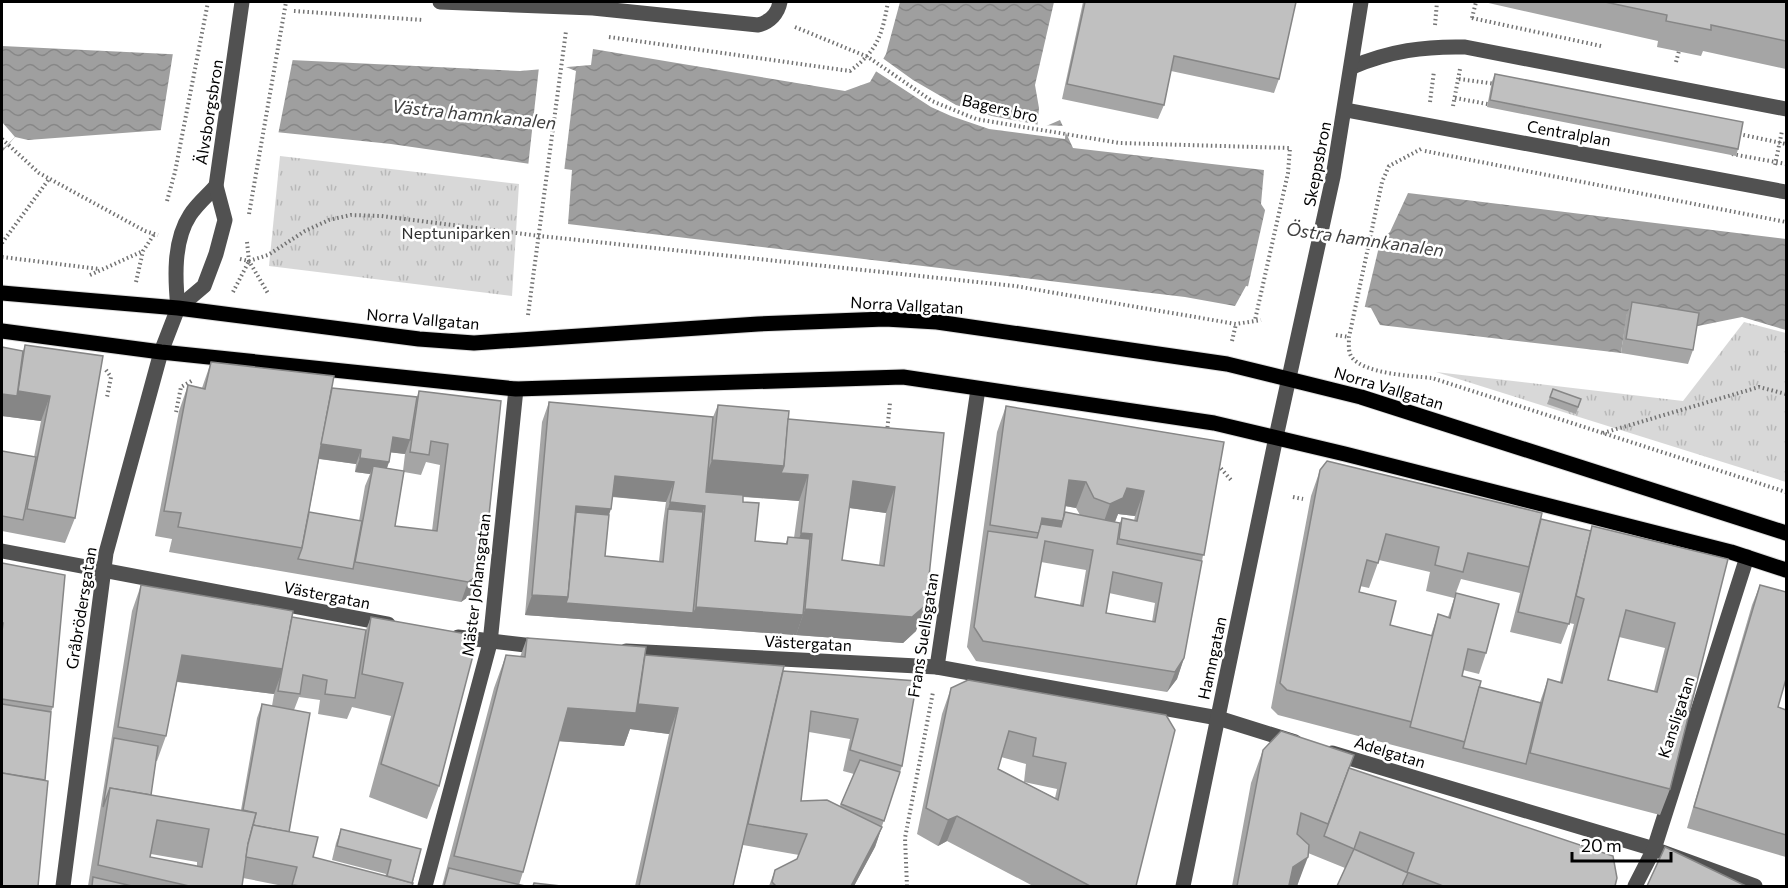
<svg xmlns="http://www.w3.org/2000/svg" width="1788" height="888" font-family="Commissioner,sans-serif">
  <defs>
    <pattern id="park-tufts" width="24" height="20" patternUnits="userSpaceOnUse" patternTransform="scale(1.5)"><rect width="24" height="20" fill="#d8d8d8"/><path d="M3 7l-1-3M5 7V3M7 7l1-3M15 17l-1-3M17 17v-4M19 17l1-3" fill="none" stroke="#b8b8b8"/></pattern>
    <pattern id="water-waves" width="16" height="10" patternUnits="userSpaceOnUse" patternTransform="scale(1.5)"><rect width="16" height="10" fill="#9f9f9f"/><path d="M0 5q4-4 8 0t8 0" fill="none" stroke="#878787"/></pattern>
  </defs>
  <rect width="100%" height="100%" fill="#fff"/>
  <g fill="url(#park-tufts)">
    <path d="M280,156L519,184L512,296L269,266Z"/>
    <path d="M1744,322L1786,333V482L1436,372L1683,401Z"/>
  </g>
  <path fill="url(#water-waves)" d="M900,2H1054L1035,85L1039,108L1037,130L1060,120L1073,148L1264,170L1261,204L1265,210L1382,238L1390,232L1408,193L1786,239V330L1742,317L1698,326L1627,314L1621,353L1380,325L1371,308L1246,286L1235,306L1185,297L568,224L572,170L391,144L217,126L28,140L15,137L2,152V46L520,71L591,65L593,49L845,91L870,82L886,54Z"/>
  <g fill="#fff">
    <path d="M173,53L293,58L278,135L217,129L160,135Z"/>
    <path d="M881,57L913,80L956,105L992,116L1040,125L1066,126L1065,139L989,129L951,116L931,107L874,70Z"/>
    <path d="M558,64L576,71L564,172L528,167L539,67Z"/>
    <path d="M2,122L15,137L4,148L2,146Z"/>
    <path d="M1266,206L1382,234L1364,310L1247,291Z"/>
  </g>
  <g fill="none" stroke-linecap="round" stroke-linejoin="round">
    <g stroke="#dbdbdb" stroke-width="17">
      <g id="major">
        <path d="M2,293L178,308L419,339L474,343L758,324L885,319L937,322L1227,364L1361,397L1786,533"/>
        <path d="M2,331L161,352L516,389L903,377L1214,423L1345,454L1731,552L1786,570"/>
      </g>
    </g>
    <g stroke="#737373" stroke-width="4" stroke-dasharray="1.5 3" stroke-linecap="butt">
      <path d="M294,11L423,20"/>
      <path d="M1472,18L1601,46"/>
      <path d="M1472,18L1476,2"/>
      <path d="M1435,25L1437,2"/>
      <path d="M795,27L868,57L932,101L976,119L1119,143L1290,148L1288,173L1255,320"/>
      <path d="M609,37L850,71C878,50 882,35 888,2"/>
      <path d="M1676,62L1679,51"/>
      <path d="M1459,79L1496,84"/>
      <path d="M1455,98L1493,105"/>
      <path d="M1430,102L1434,71"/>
      <path d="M1453,106L1460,69"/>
      <path d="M1739,134L1786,144"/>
      <path d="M2,139L39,173L145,231L158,235"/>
      <path d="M1421,149L1389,166L1382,182L1349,337C1349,343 1348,351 1351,356C1362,374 1413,376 1432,378L1786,492"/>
      <path d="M1425,151L1786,222"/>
      <path d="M1732,154L1786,164"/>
      <path d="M1775,165L1782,131"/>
      <path d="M167,201L175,172L208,2"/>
      <path d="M249,214L286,2"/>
      <path d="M247,242L249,261L269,295"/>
      <path d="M2,243L49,179"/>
      <path d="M2,257L99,269"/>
      <path d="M240,259L249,261L268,255L305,231L329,220L351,215L381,216L540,236L1015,286L1236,324L1261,320"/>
      <path d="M90,275L143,251"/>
      <path d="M136,282L143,251L155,233"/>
      <path d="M233,292L249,261"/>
      <path d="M528,315L566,31"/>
      <path d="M1336,335L1349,337"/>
      <path d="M1232,341L1236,324"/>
      <path d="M106,370L111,377L107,397"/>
      <path d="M176,412L181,387L193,380"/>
      <path d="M887,432L890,403"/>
      <path d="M1603,433L1759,387L1786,394"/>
      <path d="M1218,465L1231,480"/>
      <path d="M1293,497L1303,499"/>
      <path d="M907,886L905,838L933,692"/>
    </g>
    <g stroke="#515151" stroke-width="15">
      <path d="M440,2L593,8L758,25C770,22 778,13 780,2"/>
      <path d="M1352,67C1390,51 1424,46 1465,47L1786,109"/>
      <path d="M1346,110L1786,192"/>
      <path d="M178,308C175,279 173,241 190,215C197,204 208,195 216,186"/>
      <path d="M2,551L388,624"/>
      <path d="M458,637L542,647"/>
      <path d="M626,651L937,667L1218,718L1295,742"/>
      <path d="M937,667L978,389"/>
      <path d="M1332,753L1654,849L1755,886"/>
      <path d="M63,886L106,553L161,352L178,308L204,286L216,254L225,220L216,186L242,2"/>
      <path d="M425,886L490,643L516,389"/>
      <path d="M1183,886L1276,437L1333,177L1361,2"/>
      <path d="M1635,886L1654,849L1747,557"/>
    </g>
    <use href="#major" stroke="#000" stroke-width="15"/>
  </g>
  <g fill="#a5a5a5" fill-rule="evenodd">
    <path d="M1083,2H1296L1279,79L1274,93L1171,71L1164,105L1158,119L1062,99Z"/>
    <path d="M1484,2H1786V69L1703,51L1701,56L1657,47L1658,41Z"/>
    <path d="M1495,74L1738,149L1736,156L1487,107L1492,81Z"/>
    <path d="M1632,302L1693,350L1688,364L1621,353L1626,316Z"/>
    <path d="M25,345L103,356L75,518L65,543L2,531V451L34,457L41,421L2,416Z"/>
    <path d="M211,362L332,388L417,397L419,391L501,401L483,572L475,592L461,602L169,552L172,539L155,536L179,411L188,385L202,388ZM390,452L405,454L403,471L387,468L389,462ZM319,459L356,464L355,472L370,474L365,486L359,521L309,512ZM426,462L440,465L432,531L395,526L404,472L421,475Z"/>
    <path d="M1553,389L1581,399L1576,414L1547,404Z"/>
    <path d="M549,402L713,417L718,405L788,419L944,433L916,631L903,643L525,615L542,422ZM612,497L666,502L663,523L659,561L605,556L609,515ZM743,497L799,501L794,538L788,537L786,543L755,541L743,502ZM849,508L886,513L879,565L842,560Z"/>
    <path d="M1006,406L1224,442L1184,658L1177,679L1167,692L976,661L967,647L997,432ZM1065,506L1076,508L1080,515L1065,512ZM1118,514L1135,516L1134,521L1122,518L1120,523L1115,522ZM1041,562L1086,570L1080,605L1035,597ZM1109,593L1155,603L1152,622L1106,613Z"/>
    <path d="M1320,470L1541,519L1591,531L1592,526L1728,559L1670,789L1660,815L1278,715L1271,708L1311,496ZM1379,560L1430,572L1426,591L1454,598L1461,579L1520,593L1510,632L1561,644L1569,623L1574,624L1560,682L1548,679L1540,702L1479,687L1462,676L1463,670L1479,674L1486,653L1456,593L1448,617L1438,614L1431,635L1390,625L1359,592L1360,586L1369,588ZM1619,637L1665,648L1654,691L1608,680Z"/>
    <path d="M2,563L53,707L51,712L45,780L2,886Z"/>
    <path d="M141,585L292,617L366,630L371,617L478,636L439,786L427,819L369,797L391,716L352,707L347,719L318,714L320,700L299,697L294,710L289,832L313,857L385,876L386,874L332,860L336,843L341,829L421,849L412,886H283L243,878L242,886H88L132,611ZM177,682L274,694L272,706L262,704L257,718L241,810L151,795L156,761H157L166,736ZM151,854L197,862V866L150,857Z"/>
    <path d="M1760,585L1778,707L1786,710V857L1687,828L1752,605Z"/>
    <path d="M527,638L645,655L783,671L917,681L902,766L875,847L854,886H769L775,870L797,859L799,855L743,845L733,886H635L669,734L630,729L624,746L559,741L523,872L519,885L525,886H442L494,688L506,655L520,657ZM809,732L850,739L843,771L854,774L840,806L801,801Z"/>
    <path d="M951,688L1166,715L1136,886H1033L947,841L938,846L917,834L942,714ZM1001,757L1026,764L1024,782L1057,789L1055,798L998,769Z"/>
    <path d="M1263,750L1349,768L1615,886H1337L1345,868L1308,853L1297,886H1232L1251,783Z"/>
  </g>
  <g fill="#868686">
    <path d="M18,391L50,396L41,421L2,416V394L17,396Z"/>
    <path d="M393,437L410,440L405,454L387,452Z"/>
    <path d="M319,444L361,450L356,464L314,458Z"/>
    <path d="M360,458L389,462L384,476L373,466L370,474L355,472Z"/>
    <path d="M712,460L784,466L808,475L799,501L700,493Z"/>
    <path d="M615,476L674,482L666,502L607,496Z"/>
    <path d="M1069,480L1086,482L1076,508L1060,505Z"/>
    <path d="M853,481L895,487L886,513L843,507Z"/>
    <path d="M1127,488L1144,491L1135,516L1118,514L1114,524L1101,530L1110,504Z"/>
    <path d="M670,502L705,506L697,526L668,509Z"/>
    <path d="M576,506L611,509L604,529L573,526Z"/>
    <path d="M1042,518L1063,521L1055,543L1039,533Z"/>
    <path d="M801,533L812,534L803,559L792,558Z"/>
    <path d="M483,572L475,592L461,602L468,582Z"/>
    <path d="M532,595L568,597L693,613L696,607L803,615L796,635L525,615Z"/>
    <path d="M926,605L916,631L903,643L796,635L805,609Z"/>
    <path d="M182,655L283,669L274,694L172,681Z"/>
    <path d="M1184,658L1177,679L1167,692L1175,672Z"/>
    <path d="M636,703L678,708L669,734L630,729L624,746L556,741L568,708Z"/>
    <path d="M957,816L947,841L938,846L948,820Z"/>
    <path d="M882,827L875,847L854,886H851Z"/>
    <path d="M1308,857L1297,886H1286L1293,867Z"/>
  </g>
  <g fill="#c0c0c0" stroke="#868686" stroke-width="1.5" fill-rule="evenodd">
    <path d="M1085,2H1296L1279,79L1174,56L1164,105L1067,84Z"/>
    <path d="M1605,2H1786V41L1711,25V30L1666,21L1667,15Z"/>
    <path d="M1495,74L1743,122L1738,149L1490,100Z"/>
    <path d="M1632,302L1699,313L1693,350L1626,339Z"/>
    <path d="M25,345L103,356L75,518L27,509L50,396L18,391Z"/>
    <path d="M2,347L23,351L17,396L2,394Z"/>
    <path d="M211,362L334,376L302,548L178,527L181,513L164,511L188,385L205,389Z"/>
    <path d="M332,388L417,397L410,440L393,437L389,462L360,458L361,450L321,444Z"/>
    <path d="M1553,389L1581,399L1578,407L1550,397Z"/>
    <path d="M419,391L501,401L483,572L468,582L355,562L373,466L404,471L395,526L437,531L448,444L431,441L429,455L410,452Z"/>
    <path d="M549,402L713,417L706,492L743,495V502L759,503L755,541L787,544L788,537L810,539L803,615L696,607L705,506L670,502L674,482L615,476L611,509L576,506L568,597L532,595Z"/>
    <path d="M718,405L789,411L784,466L712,460Z"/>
    <path d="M1006,406L1224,442L1204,555L1119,539L1122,518L1137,521L1144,491L1127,488L1123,498L1110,504L1094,498L1086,482L1069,480L1063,521L1042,518L1039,533L990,525Z"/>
    <path d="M788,419L944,433L926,605L912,617L805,609L812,534L801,533L808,475L781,473L784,466ZM853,481L895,487L884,566L842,560Z"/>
    <path d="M2,451L36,457L23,520L2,516Z"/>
    <path d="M1327,461L1542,513L1529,567L1468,553L1463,572L1435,565L1439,547L1386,534L1378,563L1367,560L1359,592L1396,601L1390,625L1433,636L1412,722L1287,690L1280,683L1320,470Z"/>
    <path d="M668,509L703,512L693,613L566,603L568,597L576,512L609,515L605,556L663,562Z"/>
    <path d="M309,512L362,521L353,569L298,559L302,548Z"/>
    <path d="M1065,512L1120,523L1117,544L1202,561L1184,658L1175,672L983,641L974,627L988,531L1037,538L1041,524L1061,527ZM1045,541L1093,550L1083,606L1035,597ZM1113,572L1162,583L1155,622L1106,613Z"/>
    <path d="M1541,519L1591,531L1569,624L1518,612Z"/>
    <path d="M1592,526L1728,559L1670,789L1530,753L1548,679L1562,683L1584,599L1576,596ZM1626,610L1675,623L1657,692L1608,680Z"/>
    <path d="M2,563L65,575L53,707L2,699V632L3,623H2Z"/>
    <path d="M141,585L293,611L283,669L182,655L166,736L118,727Z"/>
    <path d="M1760,585L1786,592V679L1778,707L1786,710V835L1694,807Z"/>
    <path d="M1456,593L1499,604L1486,653L1468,649L1462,676L1481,681L1465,742L1410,727L1438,614L1450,618Z"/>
    <path d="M292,617L366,630L355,698L325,694L327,680L303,675L300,694L278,691Z"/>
    <path d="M371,617L478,636L439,786L381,764L403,683L362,674Z"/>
    <path d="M527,638L646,647L636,713L568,708L523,872L454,856L506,655L525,657Z"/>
    <path d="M645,655L784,666L733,886H639L678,708L638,704Z"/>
    <path d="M783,671L917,681L902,766L850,750L858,719L811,711L801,801L827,800L882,827L851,886H776L772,882L775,870L797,859L807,834L748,824Z"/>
    <path d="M968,680L1166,715L1175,730L1136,886H1090L957,816L948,820L926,808L951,688ZM1009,731L1036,738L1033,756L1066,763L1058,800L998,769Z"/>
    <path d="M1479,687L1541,703L1526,764L1463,748Z"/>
    <path d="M2,704L51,712L45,780L2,773Z"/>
    <path d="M262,704L310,713L289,832L253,825L256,813L243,810Z"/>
    <path d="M1281,731L1354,755L1328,824L1301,813L1297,834L1309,845L1308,857L1293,867L1289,885L1291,886H1237L1263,750Z"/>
    <path d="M114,738L158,746L151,795L110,788L103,807Z"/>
    <path d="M860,760L900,772L884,821L841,804Z"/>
    <path d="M1349,768L1613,856L1617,878L1615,886H1443L1407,872L1414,853L1360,832L1354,849L1324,836Z"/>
    <path d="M2,773L48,781L38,886H2Z"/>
    <path d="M110,788L256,813L248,844L242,886H189L98,865ZM157,820L209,829L202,867L150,857Z"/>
    <path d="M253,825L318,837L313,857L413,883L412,886H300L292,885L297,867L246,857L248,844Z"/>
    <path d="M341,829L421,849L412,883L387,876L391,860L337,846Z"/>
    <path d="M1665,847L1746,886H1647Z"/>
    <path d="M1354,849L1408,873L1402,886H1337Z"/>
    <path d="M449,868L525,886H444Z"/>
    <path d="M93,877L132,886H92Z"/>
    <path d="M534,883L561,886H533Z"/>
  </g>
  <g text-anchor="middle" stroke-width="5" stroke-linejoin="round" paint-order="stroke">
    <g font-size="16" fill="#000" stroke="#fff">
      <text transform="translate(1000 108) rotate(13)" y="6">Bagers bro</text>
      <text transform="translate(209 112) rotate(-81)" y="6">Älvsborgsbron</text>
      <text transform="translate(1569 133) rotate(10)" y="6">Centralplan</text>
      <text transform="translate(1317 164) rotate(-79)" y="6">Skeppsbron</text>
      <text transform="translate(907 305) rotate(3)" y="6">Norra Vallgatan</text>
      <text transform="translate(423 319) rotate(5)" y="6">Norra Vallgatan</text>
      <text transform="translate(1389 388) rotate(17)" y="6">Norra Vallgatan</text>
      <text transform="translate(476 585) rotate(-83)" y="6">Mäster Johansgatan</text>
      <text transform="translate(327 595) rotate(11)" y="6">Västergatan</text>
      <text transform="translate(81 608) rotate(-81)" y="6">Gråbrödersgatan</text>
      <text transform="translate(923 635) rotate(-81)" y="6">Frans Suellsgatan</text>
      <text transform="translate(808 643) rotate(3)" y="6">Västergatan</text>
      <text transform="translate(1212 658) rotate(-78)" y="6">Hamngatan</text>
      <text transform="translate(1676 717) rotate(-72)" y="6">Kansligatan</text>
      <text transform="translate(1390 752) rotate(17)" y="6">Adelgatan</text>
    </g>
    <g font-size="16" fill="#2f2f2f" stroke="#fff">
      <text x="456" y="239">Neptuniparken</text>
    </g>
    <g font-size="18" font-style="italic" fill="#404040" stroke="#fff">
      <text transform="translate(474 115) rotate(6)" y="6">Västra hamnkanalen</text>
      <text transform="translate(1365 240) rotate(8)" y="6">Östra hamnkanalen</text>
    </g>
  </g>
  <rect width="1788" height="888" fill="none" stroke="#000000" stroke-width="6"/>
  <path d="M1572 852v9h99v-9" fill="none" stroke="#000000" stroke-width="3"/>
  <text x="1581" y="852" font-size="18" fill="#000000" stroke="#ffffff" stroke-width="4.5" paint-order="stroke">20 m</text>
</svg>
